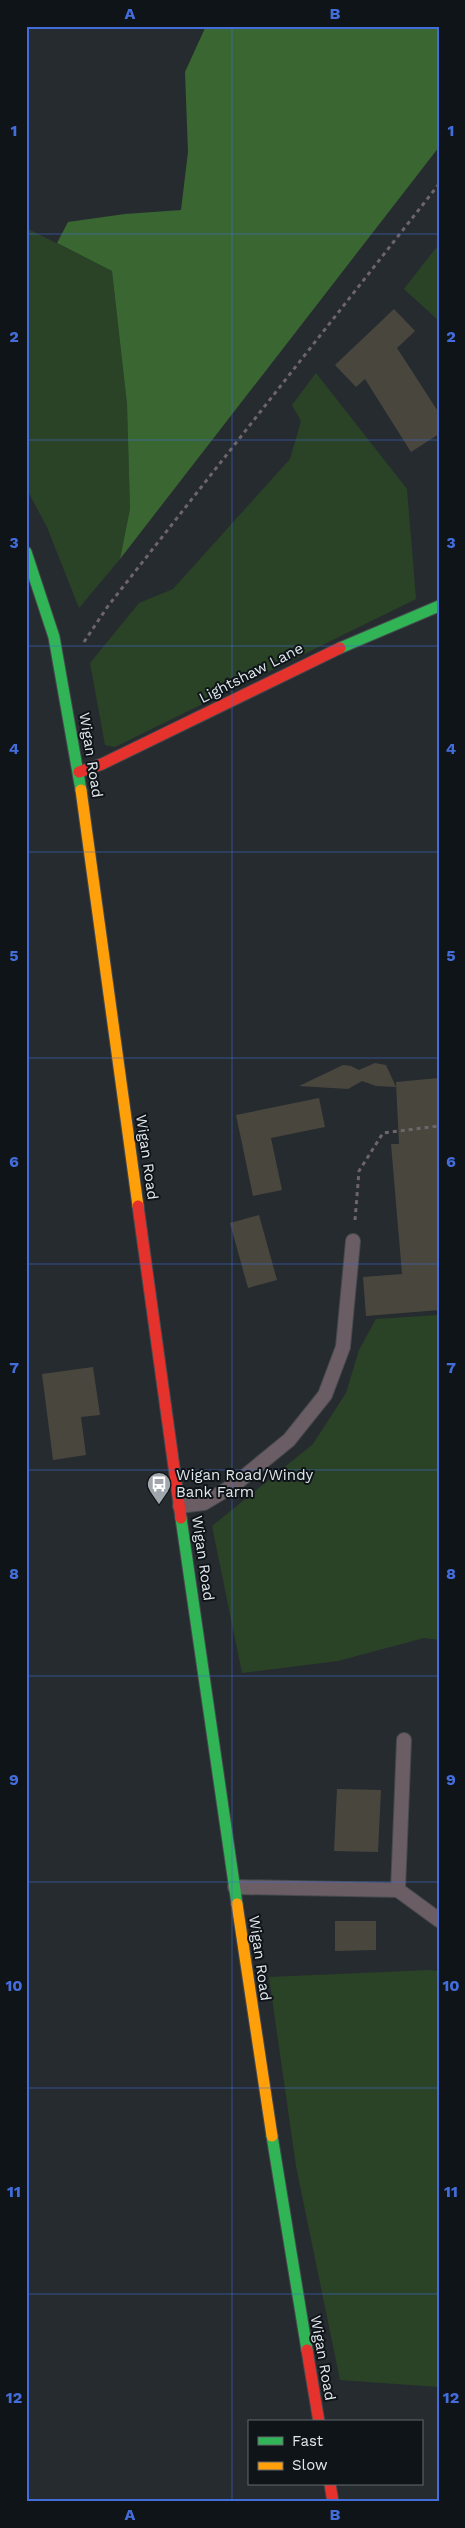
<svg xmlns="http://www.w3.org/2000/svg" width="465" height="2528" font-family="'Work Sans',sans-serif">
  <rect width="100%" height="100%" fill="#262b30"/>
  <g fill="#2a4326">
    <path d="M26,228L112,271L127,404L130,509L120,559L79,608L47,527L26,488Z"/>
    <path d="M439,244V321L404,289Z"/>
    <path d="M316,373L407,489L416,599L115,747L105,745L90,663L139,603L173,589L290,459L301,421L292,405Z"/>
    <path d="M439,1315V1640L424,1638L338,1661L242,1673L212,1526L313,1444L346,1393L359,1350L376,1319Z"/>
    <path d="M430,1970L439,1971V2387L340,2380L296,2166L269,1977Z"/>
  </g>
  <path fill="#3a6731" d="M206,26H439V147L120,559L130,509L127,404L112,271L57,243L68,222L125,214L181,210L188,152L185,72Z"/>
  <g fill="#49463e">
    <path d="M394,309L415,331L397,348L439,413V434L411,452L365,379L356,387L335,365Z"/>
    <path d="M375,1063L386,1065L396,1087L376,1086L362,1081L348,1089L299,1086L343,1065L351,1066L359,1070Z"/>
    <path d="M439,1078V1310L366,1316L363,1277L402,1274L391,1144H399L396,1082Z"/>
    <path d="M319,1098L325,1127L271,1138L282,1190L253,1196L236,1115Z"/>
    <path d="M259,1215L277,1280L248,1288L230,1223Z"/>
    <path d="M93,1367L100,1415L81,1417L86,1455L53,1460L42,1374Z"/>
    <path d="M337,1789L381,1790L378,1852L334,1851Z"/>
    <path d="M335,1921H376V1950L335,1951Z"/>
  </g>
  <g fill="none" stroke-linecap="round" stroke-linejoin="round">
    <g stroke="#45494d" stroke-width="16">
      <g id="lane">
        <path d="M180,1506L204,1503L234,1485L289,1440L325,1395L343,1347L353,1241"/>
        <path d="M404,1740L398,1890L439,1920"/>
        <path d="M235,1887L398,1890"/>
      </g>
    </g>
    <g stroke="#45494d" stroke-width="13">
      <g id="fast">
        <path d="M26,552L54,637L81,790"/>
        <path d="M340,648L439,606"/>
        <path d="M181,1518L237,1904"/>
        <path d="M272,2136L307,2350"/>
      </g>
    </g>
    <g stroke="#45494d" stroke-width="13">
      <g id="slow">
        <path d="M81,790L138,1206"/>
        <path d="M237,1904L272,2136"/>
      </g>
    </g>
    <g stroke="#45494d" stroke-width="13">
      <g id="jam">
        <path d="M79,772L102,764L340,648"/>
        <path d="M138,1206L181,1518"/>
        <path d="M307,2350L319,2422"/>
        <path d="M330,2484L333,2502"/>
      </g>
    </g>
    <g stroke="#6d656a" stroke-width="3" stroke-dasharray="4 4" stroke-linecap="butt">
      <path d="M84,642L108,606L439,184"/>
      <path d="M355,1220L359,1171L383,1133L439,1126"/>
    </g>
    <use href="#lane" stroke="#6a5d63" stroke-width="14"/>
    <use href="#fast" stroke="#30b455" stroke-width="11"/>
    <use href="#slow" stroke="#ff9f0a" stroke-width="11"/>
    <use href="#jam" stroke="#e5322d" stroke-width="11"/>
  </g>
  <path fill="none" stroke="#446ddc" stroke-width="1" stroke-opacity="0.55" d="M232,26V2502M26,234H439M26,440H439M26,646H439M26,852H439M26,1058H439M26,1264H439M26,1470H439M26,1676H439M26,1882H439M26,2088H439M26,2294H439"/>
  <defs>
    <g id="bus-pin" transform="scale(1.25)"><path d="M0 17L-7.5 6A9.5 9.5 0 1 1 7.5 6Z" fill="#a0a6ab" stroke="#0f1418"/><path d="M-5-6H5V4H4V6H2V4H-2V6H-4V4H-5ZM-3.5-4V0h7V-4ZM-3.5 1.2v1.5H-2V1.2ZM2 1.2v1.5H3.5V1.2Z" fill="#fff"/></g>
  </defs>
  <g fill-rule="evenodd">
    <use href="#bus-pin" x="159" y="1484"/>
  </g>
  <g text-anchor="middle" stroke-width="4" stroke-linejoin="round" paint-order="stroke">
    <g font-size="15" fill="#e1e8ed" stroke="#0f1418">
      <text transform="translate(251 673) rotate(-27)" y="5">Lightshaw Lane</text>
      <text transform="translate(91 755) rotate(81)" y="5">Wigan Road</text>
      <text transform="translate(147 1157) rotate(82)" y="5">Wigan Road</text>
      <text transform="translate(203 1558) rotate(82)" y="5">Wigan Road</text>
      <text transform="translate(260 1958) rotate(82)" y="5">Wigan Road</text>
      <text transform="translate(323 2358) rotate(80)" y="5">Wigan Road</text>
    </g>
    <g font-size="15" fill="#e1e8ed" stroke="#0f1418" text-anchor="start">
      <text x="176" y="1480">Wigan Road/Windy<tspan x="176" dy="17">Bank Farm</tspan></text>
    </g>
  </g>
  <rect width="465" height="2528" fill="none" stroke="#0f1418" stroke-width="55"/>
  <rect x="248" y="2420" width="175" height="65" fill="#0f1418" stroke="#63696d"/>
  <rect x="258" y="2437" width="25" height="8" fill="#30b455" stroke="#63696d"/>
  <text x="292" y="2446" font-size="15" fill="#e1e8ed">Fast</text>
  <rect x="258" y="2462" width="25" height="8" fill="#ff9f0a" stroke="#63696d"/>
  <text x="292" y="2470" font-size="15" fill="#e1e8ed">Slow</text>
  <rect x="28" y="28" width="410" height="2472" fill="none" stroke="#446ddc" stroke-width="2"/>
  <g font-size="16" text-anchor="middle" font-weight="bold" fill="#446ddc">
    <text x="130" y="19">A</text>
    <text x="335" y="19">B</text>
    <text x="14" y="136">1</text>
    <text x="451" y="136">1</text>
    <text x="14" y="342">2</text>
    <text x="451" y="342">2</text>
    <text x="14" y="548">3</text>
    <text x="451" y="548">3</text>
    <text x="14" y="754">4</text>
    <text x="451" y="754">4</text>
    <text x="14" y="961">5</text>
    <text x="451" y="961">5</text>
    <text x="14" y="1167">6</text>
    <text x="451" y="1167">6</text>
    <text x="14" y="1373">7</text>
    <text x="451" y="1373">7</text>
    <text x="14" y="1579">8</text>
    <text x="451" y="1579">8</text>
    <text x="14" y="1785">9</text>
    <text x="451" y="1785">9</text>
    <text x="14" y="1991">10</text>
    <text x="451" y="1991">10</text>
    <text x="14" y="2197">11</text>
    <text x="451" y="2197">11</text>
    <text x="14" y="2403">12</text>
    <text x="451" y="2403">12</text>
    <text x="130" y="2520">A</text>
    <text x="335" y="2520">B</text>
  </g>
</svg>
